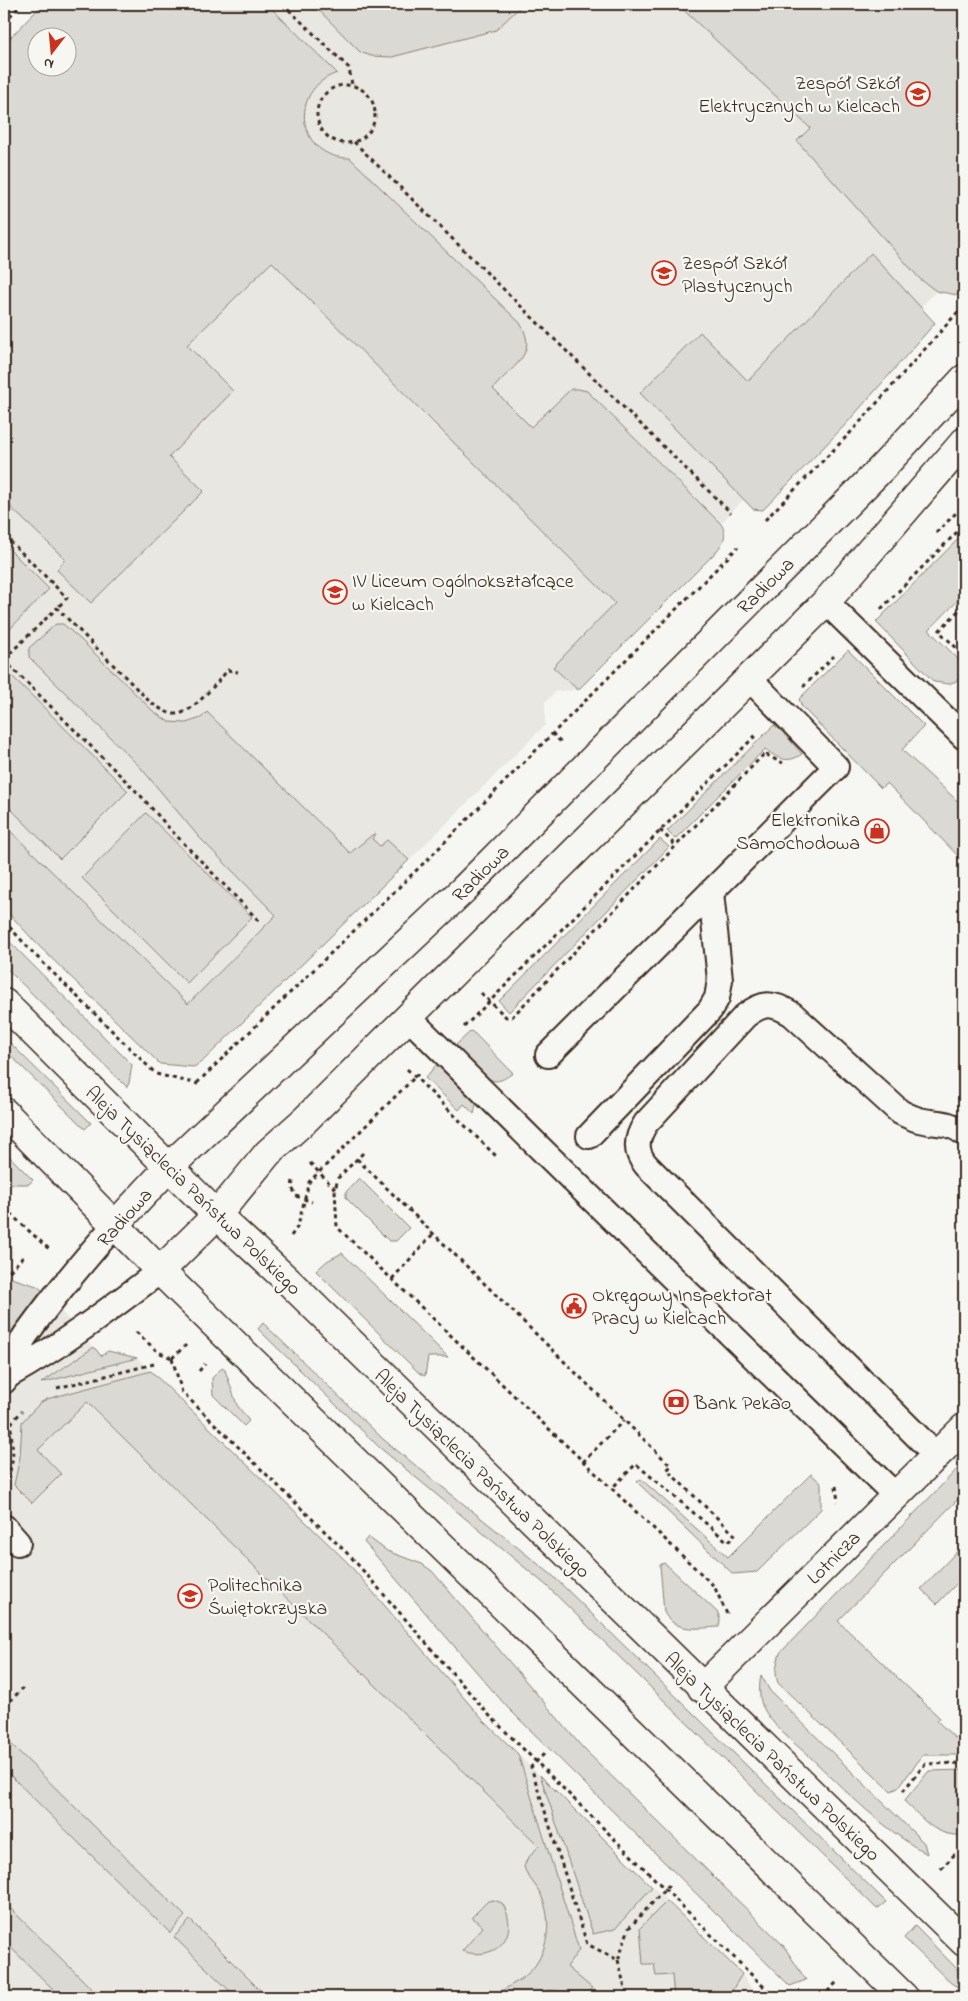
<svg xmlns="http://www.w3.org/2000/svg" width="968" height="2001" font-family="'Indie Flower',sans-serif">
  <rect width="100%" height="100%" fill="#f6f6f2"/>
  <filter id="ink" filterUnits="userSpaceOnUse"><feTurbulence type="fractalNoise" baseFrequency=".02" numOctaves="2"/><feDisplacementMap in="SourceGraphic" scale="10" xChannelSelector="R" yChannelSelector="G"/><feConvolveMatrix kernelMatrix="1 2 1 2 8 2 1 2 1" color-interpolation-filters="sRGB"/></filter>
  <g filter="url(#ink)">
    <g fill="#e8e7e2" fill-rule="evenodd">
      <path d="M53,4H964L936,291L676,572L656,612L578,690L556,691L545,702V725L437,833L217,1048L4,880V54ZM38,38H68V68H38Z"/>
      <path d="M4,1217L13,1254L9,1277L37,1286L42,1290L101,1356L108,1351L137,1358L176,1395L348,1563L483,1720L742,1974L757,1997H4Z"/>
    </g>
    <g fill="#dad9d3" stroke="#8a8278" fill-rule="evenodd">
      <path d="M43,4H267L337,73C287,90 297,159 350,158L520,323C540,355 511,366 493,389L531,427L571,389H578L587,391L721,524C729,536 722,545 714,554L578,690L553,667L615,603L272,262L187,345L233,391L169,457L204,491L91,603L57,570L65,559L4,501V44ZM38,38H68V68H38Z"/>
      <path d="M313,4H523L496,30L392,57L371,56L360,52Z"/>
      <path d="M677,4H964V288L957,295L936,291L920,279L797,141L810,128Z"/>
      <path d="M871,253L935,323L845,425L763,510L753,509L640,393L700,332L748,381Z"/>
      <path d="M964,533V594L929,630L964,665V674L956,681L949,684L934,682L876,622Z"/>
      <path d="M4,544L49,589L4,635Z"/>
      <path d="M56,624H63L81,640L153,711L169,722L186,723L201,718L207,712L350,853L372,835L376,834L372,839L380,846L387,840L409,860L203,1061L194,1067L160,1064L37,944L4,908V825L188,1004L276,915L198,836L141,768L29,657V648Z"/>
      <path d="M848,650L924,726L902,750L964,807V862L887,783L881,788L802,707L799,699Z"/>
      <path d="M4,668L128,791L60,859L4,802Z"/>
      <path d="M774,725L790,737L789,739L802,754C788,764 778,759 765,749L675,839L667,831Z"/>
      <path d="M146,813L252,917L187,983L82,878Z"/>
      <path d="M660,839L669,847L509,1012L499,1001Z"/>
      <path d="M4,936L132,1065L129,1083L127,1087L4,966Z"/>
      <path d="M471,1031L475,1034L513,1073C507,1077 502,1081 495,1081C485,1080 464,1053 456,1045Z"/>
      <path d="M4,1037L91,1123L85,1129L4,1049Z"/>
      <path d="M437,1064L475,1101L476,1105L474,1114L464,1104L459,1110L425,1078Z"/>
      <path d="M4,1151L33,1180L29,1184H6L4,1181Z"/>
      <path d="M359,1178L409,1228L396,1241H389L346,1198V1192Z"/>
      <path d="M342,1253L448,1357H428L425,1376L419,1373L316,1271L327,1261Z"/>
      <path d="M8,1277L37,1286L42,1290L10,1333L4,1339V1283Z"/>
      <path d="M263,1323L384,1440L553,1576L886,1902L877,1909L547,1586L379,1447L258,1329Z"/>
      <path d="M94,1347L101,1356L108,1351L137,1358L41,1383Z"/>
      <path d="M222,1368L225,1370L237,1405L249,1421L244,1426L213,1395L212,1378Z"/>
      <path d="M151,1371L348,1563L483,1720L518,1754L579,1950L567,1967L592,1988L586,1994L548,1990L521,1997H492C502,1990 514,1984 524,1977C547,1959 553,1925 543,1900C539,1887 528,1879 524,1867L527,1859L539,1846L87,1402L38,1450L61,1474L32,1503L14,1485L20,1457L22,1422L40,1403L47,1399Z"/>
      <path d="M964,1462V1493L838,1621L940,1718L937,1721L955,1738L964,1730V1755H923L898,1788L891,1791L778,1683C774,1673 777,1664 780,1653Z"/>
      <path d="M811,1474L821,1483V1509L757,1572L733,1574L637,1482L641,1479L728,1557Z"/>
      <path d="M368,1537L387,1551L422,1564L432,1571L582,1747L783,1945L806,1980L790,1986L507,1707L364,1542Z"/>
      <path d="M964,1544V1576L937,1604L921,1589Z"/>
      <path d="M664,1563L667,1565L718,1613L720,1620L719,1627C700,1628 674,1633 664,1612L660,1565Z"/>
      <path d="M761,1675L770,1691L924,1843L927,1854C882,1829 846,1791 809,1756C794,1743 770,1724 762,1705C759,1696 759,1685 761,1675Z"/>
      <path d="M4,1737L185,1916L170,1933L4,1769Z"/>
      <path d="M964,1770V1835C934,1837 924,1819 904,1801L929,1771Z"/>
      <path d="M540,1775L652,1887L615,1929L593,1934Z"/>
      <path d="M494,1900L502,1903C521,1933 498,1963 462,1951L483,1927L472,1917L488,1901Z"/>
      <path d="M667,1901L742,1974L728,1997H674L672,1975L656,1976L654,1964H643L640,1928Z"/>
      <path d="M4,1902L100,1997H52L56,1992L4,1941Z"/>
      <path d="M190,1920L267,1997H236L174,1937Z"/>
      <path d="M915,1926L964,1976V1991L951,1983L904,1938Z"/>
    </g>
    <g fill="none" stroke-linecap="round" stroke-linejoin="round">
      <g stroke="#3b2a1e" stroke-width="28">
        <g id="service">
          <path d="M826,602L964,737"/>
          <path d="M408,1017L544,1152L895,1495"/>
          <path d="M548,1055L836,767L749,678"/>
          <path d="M589,1136L710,1010L717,998L720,980L711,892"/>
          <path d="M9,1375C63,1345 111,1308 160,1271"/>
          <path d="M4,1381C15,1368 16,1350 25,1336C53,1297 83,1261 115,1225"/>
          <path d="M936,1455L646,1165C634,1151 636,1138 646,1123L745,1016C763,1002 772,1002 792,1014L900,1112C906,1115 912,1118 919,1120C939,1125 946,1120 964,1133"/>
          <path d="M4,1527L18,1543"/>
        </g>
      </g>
      <g stroke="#3b2a1e" stroke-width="31">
        <g id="minor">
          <path d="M115,1225L169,1167L464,889L881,469L964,379"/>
          <path d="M160,1271L217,1215L268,1153L306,1119L826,602L964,442"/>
          <path d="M702,1688L964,1428"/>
        </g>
      </g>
      <g stroke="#3b2a1e" stroke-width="31">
        <g id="tertiary">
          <path d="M4,1003L217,1215L286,1279L964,1942"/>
          <path d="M4,1112L160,1271L904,1997"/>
        </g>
      </g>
      <g stroke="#3b2a1e" stroke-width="3" stroke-dasharray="4 4" stroke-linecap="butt">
        <path d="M283,4L349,68L352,85"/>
        <path d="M4,22L22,4"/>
        <circle cx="346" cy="114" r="29"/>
        <path d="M354,142L731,513"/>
        <path d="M765,520L852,431L964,305"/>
        <path d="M936,533L964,505"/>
        <path d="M4,535L67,598L57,608"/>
        <path d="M964,605L939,631L964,655"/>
        <path d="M881,609L964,525"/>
        <path d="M4,659L57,608L151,703C158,707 168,715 177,714C193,713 217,682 228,670L238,672"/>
        <path d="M4,660L141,796L169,828L260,922"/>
        <path d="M803,687L834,656"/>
        <path d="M552,733L561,742"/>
        <path d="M660,830L677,847"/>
        <path d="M4,921L34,954L156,1074L198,1084"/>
        <path d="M481,993L506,1017H512L765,753L770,757L783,763"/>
        <path d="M464,1027L757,734"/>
        <path d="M407,1069L496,1156L497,1155"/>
        <path d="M197,1083L430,857L738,547"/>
        <path d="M363,1153L338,1178L335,1190L337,1227L714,1586L727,1614"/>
        <path d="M357,1159L671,1466L667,1470L735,1535L728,1542L636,1464L612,1488"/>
        <path d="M310,1163L335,1189"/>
        <path d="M293,1181L292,1187L296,1196L312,1202"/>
        <path d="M4,1208L50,1250"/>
        <path d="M291,1236L298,1226L309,1182L418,1074"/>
        <path d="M4,1277L24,1256"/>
        <path d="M392,1279L433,1234"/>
        <path d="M136,1332L158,1352L172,1358"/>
        <path d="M172,1358L186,1345"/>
        <path d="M172,1358L182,1392L352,1558L489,1715L774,1997"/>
        <path d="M199,1371L205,1364"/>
        <path d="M57,1388L154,1364"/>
        <path d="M583,1462L624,1420"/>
        <path d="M836,1486L838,1502"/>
        <path d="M9,1494L6,1490L13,1457L11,1428L12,1422L22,1411"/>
        <path d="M4,1707L23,1688"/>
        <path d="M544,1754L531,1767L587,1944L618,1960L629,1928L669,1885"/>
        <path d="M903,1791L925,1764L964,1763"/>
        <path d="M941,1869L954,1855L964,1852"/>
        <path d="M618,1960L627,1997"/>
        <path d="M822,1997L837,1982"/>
      </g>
      <use href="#service" stroke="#f6f6f2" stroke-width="24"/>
      <use href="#minor" stroke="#f6f6f2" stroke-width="28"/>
      <use href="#tertiary" stroke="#f6f6f2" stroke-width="28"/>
    </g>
  </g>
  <defs>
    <g id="school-ring" transform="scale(1.25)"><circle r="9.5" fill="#f6f6f2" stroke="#c8321e" stroke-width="1.5"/><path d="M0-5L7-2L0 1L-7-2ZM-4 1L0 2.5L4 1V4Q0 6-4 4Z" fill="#c8321e"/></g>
    <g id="shop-ring" transform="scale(1.25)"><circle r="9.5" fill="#f6f6f2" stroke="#c8321e" stroke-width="1.5"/><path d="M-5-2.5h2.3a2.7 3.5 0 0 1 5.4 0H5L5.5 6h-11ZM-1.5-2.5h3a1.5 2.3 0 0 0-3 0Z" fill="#c8321e"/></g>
    <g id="civic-ring" transform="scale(1.25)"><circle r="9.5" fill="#f6f6f2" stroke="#c8321e" stroke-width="1.5"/><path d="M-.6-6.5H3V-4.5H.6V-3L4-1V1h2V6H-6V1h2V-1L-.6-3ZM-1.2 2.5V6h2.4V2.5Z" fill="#c8321e"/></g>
    <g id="bank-ring" transform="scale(1.25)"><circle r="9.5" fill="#f6f6f2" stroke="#c8321e" stroke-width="1.5"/><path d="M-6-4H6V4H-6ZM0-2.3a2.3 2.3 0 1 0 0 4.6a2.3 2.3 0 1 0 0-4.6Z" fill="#c8321e"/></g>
    <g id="university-ring" transform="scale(1.25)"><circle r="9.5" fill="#f6f6f2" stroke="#c8321e" stroke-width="1.5"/><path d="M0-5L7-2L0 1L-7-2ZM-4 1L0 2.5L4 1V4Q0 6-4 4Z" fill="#c8321e"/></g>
  </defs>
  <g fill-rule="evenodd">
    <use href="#school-ring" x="918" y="94"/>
    <use href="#school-ring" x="664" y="273"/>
    <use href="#school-ring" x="335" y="592"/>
    <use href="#shop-ring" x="877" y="831"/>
    <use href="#civic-ring" x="574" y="1306"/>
    <use href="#bank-ring" x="676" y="1402"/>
    <use href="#university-ring" x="190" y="1596"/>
  </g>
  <g text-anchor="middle" stroke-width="4.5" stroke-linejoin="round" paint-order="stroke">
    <g font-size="20" fill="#3b2a1e" stroke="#f6f6f2" text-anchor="start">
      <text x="900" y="89" text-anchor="end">Zespół Szkół<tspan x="900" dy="23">Elektrycznych w Kielcach</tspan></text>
      <text x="682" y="269">Zespół Szkół<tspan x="682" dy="23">Plastycznych</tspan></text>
      <text x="352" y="587">IV Liceum Ogólnokształcące<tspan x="352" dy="23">w Kielcach</tspan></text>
      <text x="860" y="826" text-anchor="end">Elektronika<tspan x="860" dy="23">Samochodowa</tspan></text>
      <text x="592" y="1301">Okręgowy Inspektorat<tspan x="592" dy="23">Pracy w Kielcach</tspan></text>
      <text x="694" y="1409">Bank Pekao</text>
      <text x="208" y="1591">Politechnika<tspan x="208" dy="23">Świętokrzyska</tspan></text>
    </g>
    <g font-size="20" fill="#3b2a1e" stroke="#f6f6f2">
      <text transform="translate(765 585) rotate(-45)" y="7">Radiowa</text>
      <text transform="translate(480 873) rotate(-45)" y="7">Radiowa</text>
      <text transform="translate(194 1190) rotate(44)" y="7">Aleja Tysiąclecia Państwa Polskiego</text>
      <text transform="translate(124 1217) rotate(-48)" y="7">Radiowa</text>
      <text transform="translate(483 1473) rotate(44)" y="7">Aleja Tysiąclecia Państwa Polskiego</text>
      <text transform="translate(833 1557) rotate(-45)" y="7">Lotnicza</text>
      <text transform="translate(773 1756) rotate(44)" y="7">Aleja Tysiąclecia Państwa Polskiego</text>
    </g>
  </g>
  <rect width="968" height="2001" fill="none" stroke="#f6f6f2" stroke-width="20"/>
  <rect x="10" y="10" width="948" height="1981" fill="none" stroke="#3b2a1e" stroke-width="2" filter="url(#ink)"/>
  <g transform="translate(52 52) rotate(196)"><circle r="24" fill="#f6f6f2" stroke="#aba49d"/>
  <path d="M0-4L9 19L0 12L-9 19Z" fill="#c8321e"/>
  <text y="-8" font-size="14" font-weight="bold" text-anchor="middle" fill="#3b2a1e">N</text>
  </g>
</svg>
